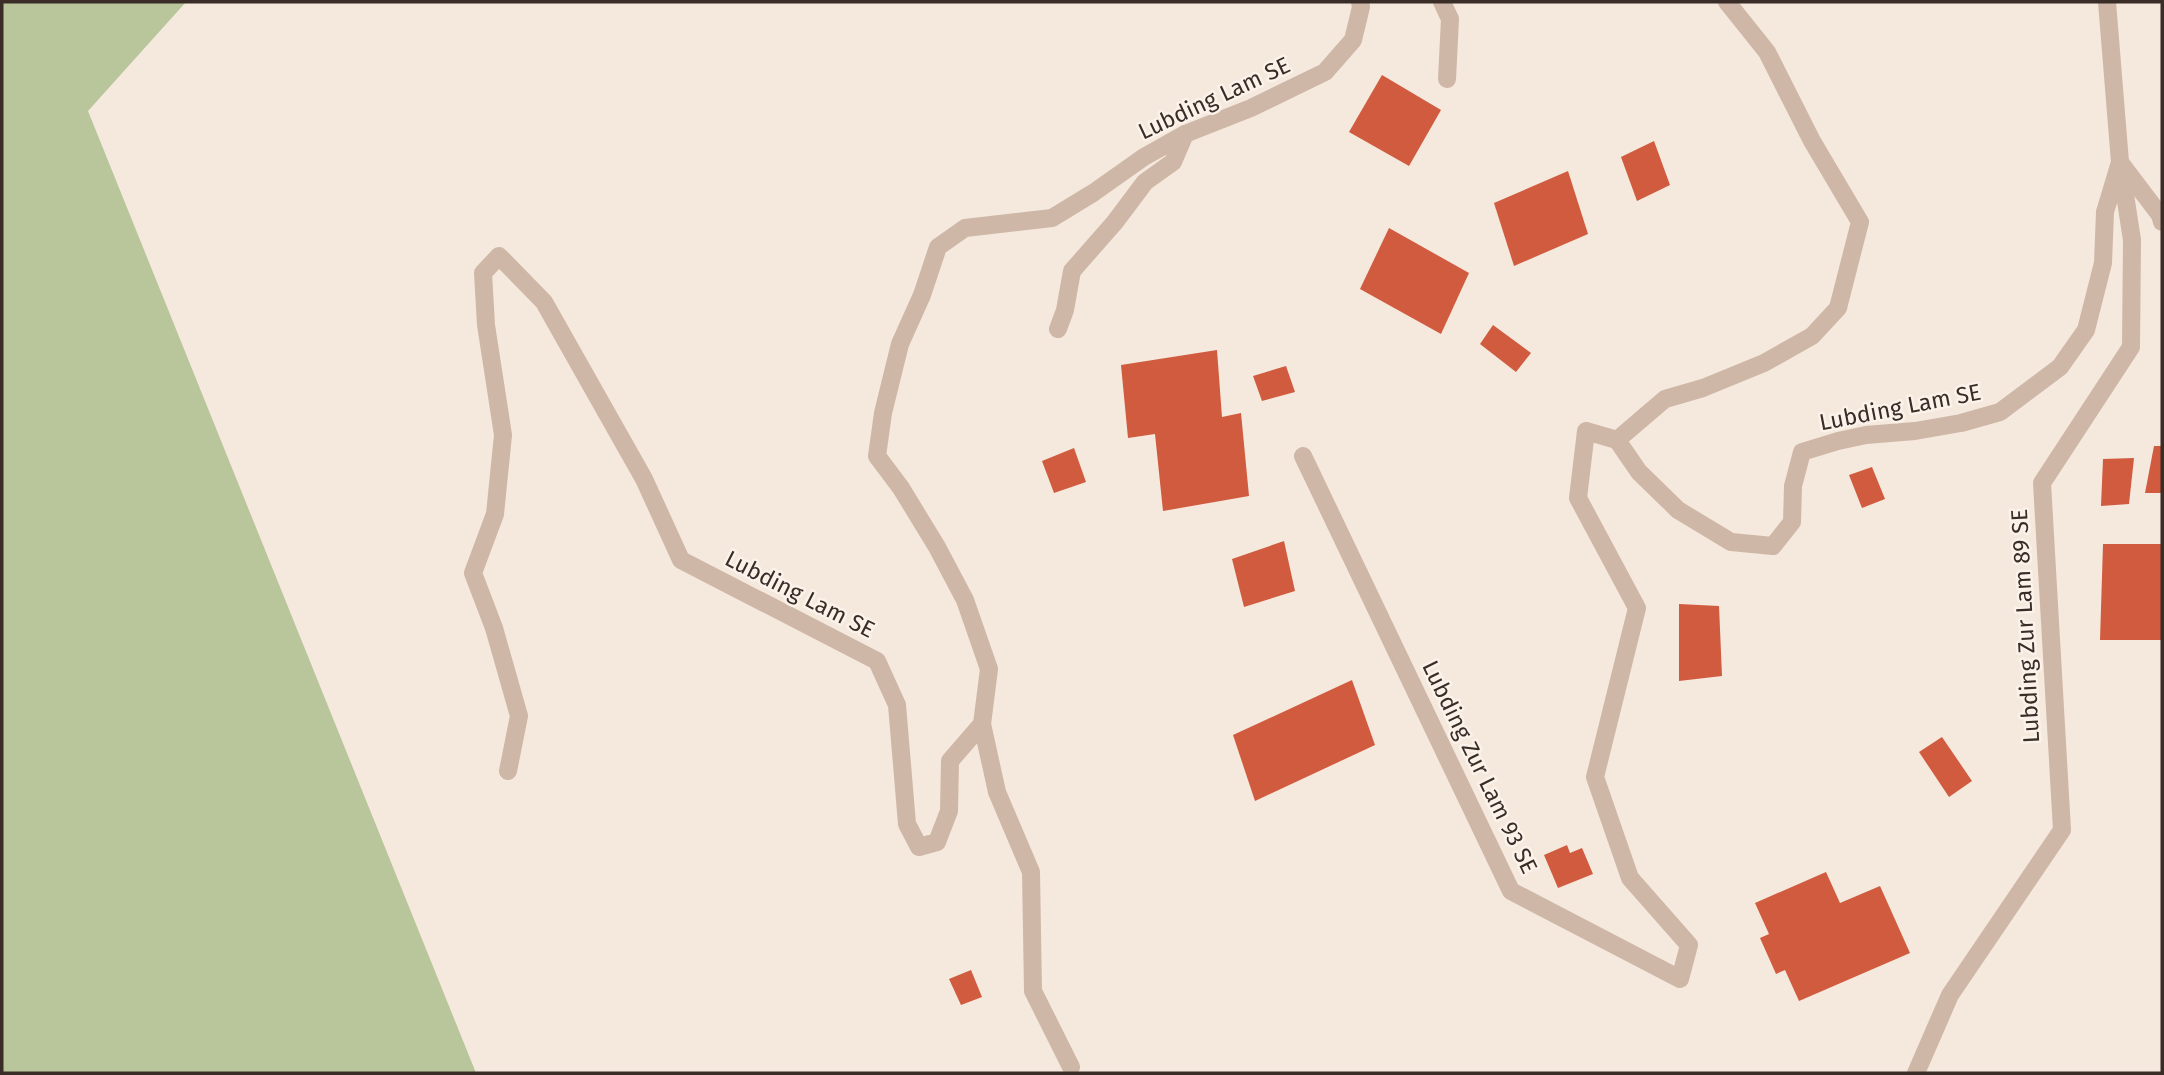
<svg xmlns="http://www.w3.org/2000/svg" width="2164" height="1075" font-family="'Fira Sans',sans-serif">
  <rect width="100%" height="100%" fill="#f5e8dd"/>
  <path fill="#b9c59b" d="M2,2H186L88,111L476,1073H2Z"/>
  <g fill="#d05b3f">
    <path d="M1382,75L1441,110L1409,166L1349,132Z"/>
    <path d="M1654,141L1670,185L1637,201L1621,157Z"/>
    <path d="M1568,171L1588,234L1514,266L1494,203Z"/>
    <path d="M1389,228L1469,273L1441,334L1360,289Z"/>
    <path d="M1493,325L1531,353L1516,372L1480,344Z"/>
    <path d="M1217,350L1222,417L1241,413L1249,496L1163,511L1155,434L1128,438L1121,365Z"/>
    <path d="M1286,366L1295,392L1262,401L1253,376Z"/>
    <path d="M2154,446H2162V493H2145Z"/>
    <path d="M1074,448L1086,482L1054,493L1042,461Z"/>
    <path d="M2134,458L2129,504L2101,506L2103,459Z"/>
    <path d="M1872,467L1885,499L1862,508L1849,475Z"/>
    <path d="M1284,541L1295,591L1244,607L1232,559Z"/>
    <path d="M2103,544H2162V640H2100Z"/>
    <path d="M1679,604L1719,606L1722,676L1679,681Z"/>
    <path d="M1352,680L1375,745L1255,801L1233,735Z"/>
    <path d="M1942,737L1972,781L1949,797L1919,752Z"/>
    <path d="M1567,845L1570,853L1582,848L1593,874L1558,888L1544,855Z"/>
    <path d="M1826,872L1840,903L1880,886L1910,953L1799,1001L1785,970L1776,974L1760,938L1769,934L1755,903Z"/>
    <path d="M971,970L982,997L961,1005L949,979Z"/>
  </g>
  <g fill="none" stroke-linecap="round" stroke-linejoin="round">
    <g stroke="#ceb7a7" stroke-width="18">
      <path d="M1442,2L1450,19L1447,79"/>
      <path d="M1727,2L1767,52L1812,141L1860,222L1838,308L1812,336L1764,363L1703,388L1665,399L1617,440L1639,472L1678,510L1731,542L1773,546L1792,522L1793,486L1802,452L1838,441L1866,435L1915,431L1961,423L2000,412L2060,367L2086,330L2103,263L2105,212L2120,162L2107,2"/>
      <path d="M2122,165L2160,215L2162,222"/>
      <path d="M1058,329L1065,310L1072,271L1115,222L1145,182L1173,162L1185,134"/>
      <path d="M1303,456L1511,891L1680,979L1689,945L1630,878L1595,777L1637,608L1578,498L1586,431L1617,440"/>
      <path d="M982,724L997,792L1031,872L1033,991L1071,1067"/>
      <path d="M508,771L519,716L494,628L473,573L495,514L503,435L486,325L483,273L499,256L544,302L644,479L681,560L877,661L897,705L907,824L919,847L937,842L949,811L950,761L982,724L989,669L965,600L937,547L901,488L877,456L883,413L900,344L922,295L938,247L965,228L1052,218L1093,193L1144,157L1185,134L1251,108L1325,72L1353,40L1361,7L1360,2"/>
      <path d="M1916,1073L1950,995L2062,830L2042,483L2131,347L2132,240L2121,169"/>
    </g>
  </g>
  <g text-anchor="middle" stroke-width="5" stroke-linejoin="round" paint-order="stroke">
    <g font-size="23" fill="#3a2d28" stroke="#fbf2ea">
      <text transform="translate(1214 98) rotate(-25)" y="8">Lubding Lam SE</text>
      <text transform="translate(1900 407) rotate(-11)" y="8">Lubding Lam SE</text>
      <text transform="translate(800 594) rotate(27)" y="8">Lubding Lam SE</text>
      <text transform="translate(2025 626) rotate(-93)" y="8">Lubding Zur Lam 89 SE</text>
      <text transform="translate(1480 767) rotate(64)" y="8">Lubding Zur Lam 93 SE</text>
    </g>
  </g>
  <rect width="2164" height="1075" fill="none" stroke="#3a2d28" stroke-width="7"/>
</svg>
